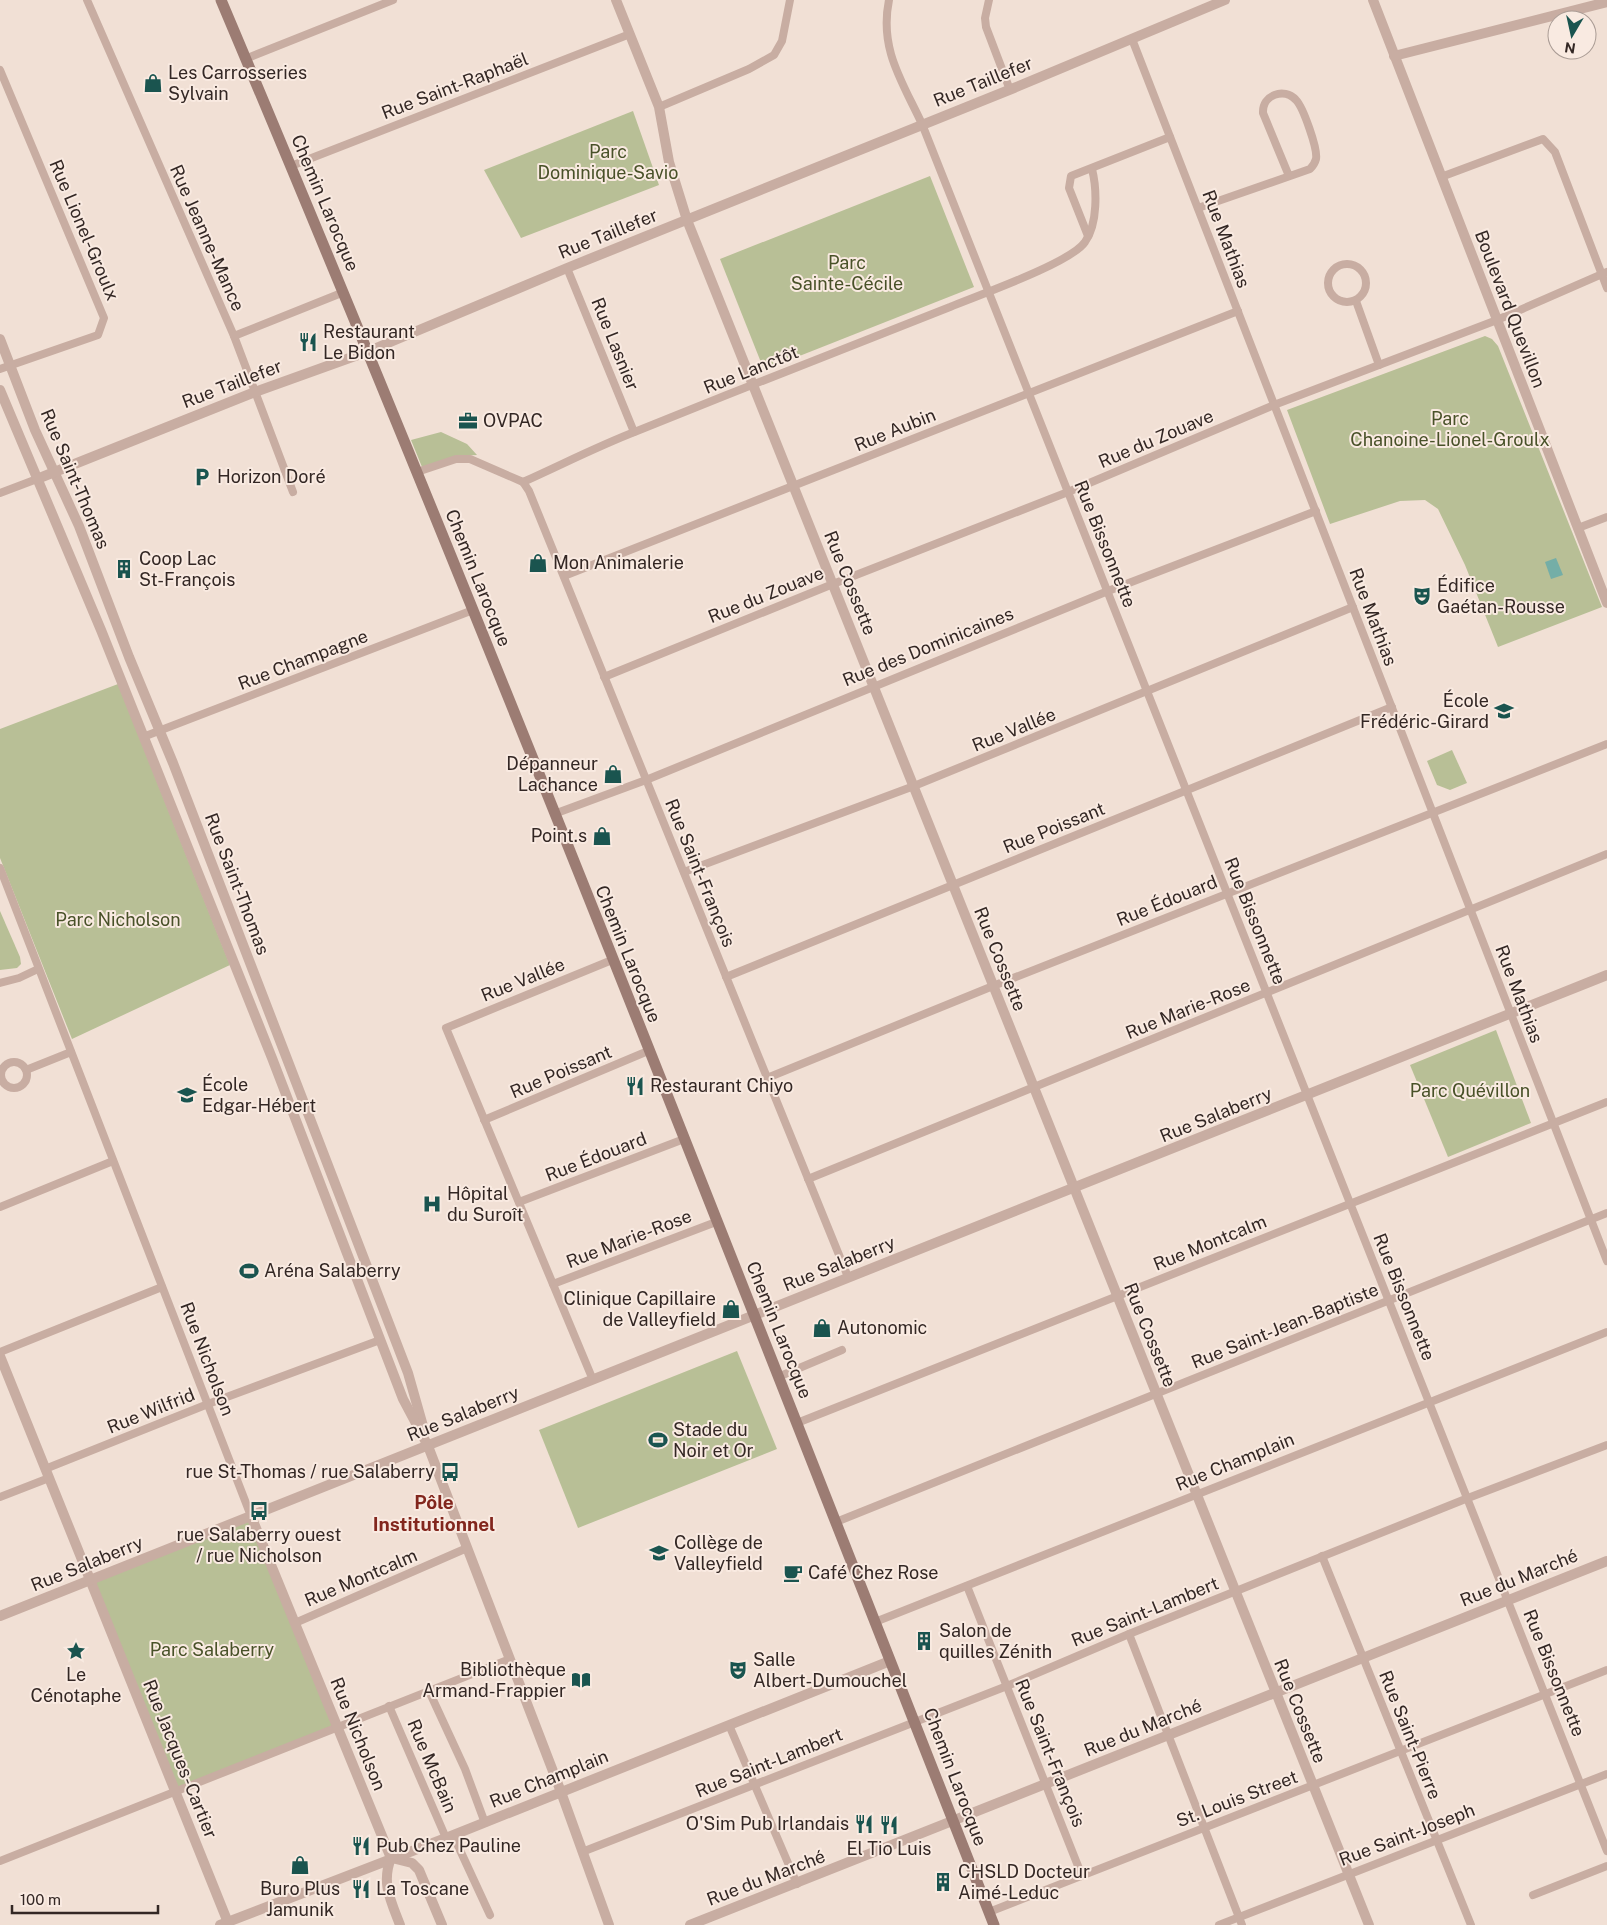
<svg xmlns="http://www.w3.org/2000/svg" width="1607" height="1925" font-family="'Public Sans',sans-serif">
  <rect width="100%" height="100%" fill="#f1e0d5"/>
  <g fill="#b8bf96">
    <path d="M633,111L659,185L521,238L484,170Z"/>
    <path d="M930,176L974,287L764,370L720,259Z"/>
    <path d="M1485,336L1492,339L1498,346L1602,607L1498,647L1465,565L1438,509L1425,500L1400,501L1330,524L1287,410Z"/>
    <path d="M441,432L467,444L477,455L455,456L422,467L411,440Z"/>
    <path d="M118,684L230,965L72,1039L0,858V729Z"/>
    <path d="M1452,750L1467,783L1450,790L1437,785L1427,761Z"/>
    <path d="M0,911L20,957L21,964L17,968L0,970Z"/>
    <path d="M1496,1030L1531,1123L1448,1157L1410,1065Z"/>
    <path d="M737,1351L777,1449L578,1528L539,1430Z"/>
    <path d="M251,1516L337,1727L176,1791L90,1580Z"/>
  </g>
  <path fill="#74aea7" d="M1556,558L1563,575L1551,579L1545,562Z"/>
  <g fill="none" stroke-linecap="round" stroke-linejoin="round">
    <g stroke="#c8ada2" stroke-width="8">
      <path d="M87,0L234,336L293,492"/>
      <path d="M889,0C879,49 902,81 922,124L1607,1851"/>
      <path d="M989,0L985,18L986,27L1010,90"/>
      <path d="M1132,39L1607,1261"/>
      <path d="M245,59L393,0"/>
      <path d="M0,70L104,318L98,335L0,369"/>
      <path d="M659,107L749,69L774,55L782,41L790,0"/>
      <path d="M291,166L630,34"/>
      <path d="M1441,177L1543,139L1555,152L1607,288"/>
      <path d="M1198,208L1310,169C1313,166 1315,163 1316,159C1318,149 1303,107 1296,100C1284,87 1262,95 1263,113L1289,176"/>
      <path d="M1088,236L1069,188L1071,176L1170,137"/>
      <circle cx="1347" cy="283" r="19"/>
      <path d="M567,268L634,432"/>
      <path d="M1356,301L1379,365"/>
      <path d="M234,336L344,292"/>
      <path d="M417,472L456,459H470L523,482C561,465 598,446 637,431C741,389 845,348 950,307C976,296 1071,263 1085,242C1098,224 1097,189 1092,169"/>
      <path d="M523,482L529,491L848,1277"/>
      <path d="M0,493L37,479"/>
      <path d="M1578,528L1607,517"/>
      <path d="M564,576L1238,311"/>
      <path d="M604,677L833,584L1068,492L1274,405L1497,320L1607,272"/>
      <path d="M143,737L473,610"/>
      <path d="M554,814L646,780L1108,591L1316,511"/>
      <path d="M0,868L251,1516"/>
      <path d="M684,872L914,786L1353,607"/>
      <path d="M726,977L1392,707"/>
      <path d="M0,983L19,978L38,969"/>
      <circle cx="14" cy="1075" r="13"/>
      <path d="M26,1070L71,1052"/>
      <path d="M767,1078L993,986L1607,744"/>
      <path d="M484,1120L648,1051"/>
      <path d="M808,1179L1607,854"/>
      <path d="M519,1202L684,1139"/>
      <path d="M0,1207L113,1161"/>
      <path d="M553,1284L716,1222"/>
      <path d="M0,1352L162,1287"/>
      <path d="M778,1377L842,1350"/>
      <path d="M593,1380L446,1028L612,960"/>
      <path d="M797,1423L1607,1102"/>
      <path d="M45,1469L208,1404L380,1340"/>
      <path d="M0,1497L49,1478"/>
      <path d="M836,1522L1607,1213"/>
      <path d="M1322,1556L1471,1925"/>
      <path d="M967,1586L1082,1876"/>
      <path d="M875,1622L1607,1332"/>
      <path d="M295,1623L467,1548"/>
      <path d="M1129,1634L1242,1925"/>
      <path d="M429,1691L465,1769L485,1823"/>
      <path d="M389,1706L446,1838"/>
      <path d="M729,1725L797,1884"/>
      <path d="M453,1835L490,1915"/>
      <path d="M582,1852L1007,1686L1129,1634L1468,1498L1607,1445"/>
      <path d="M0,1861L510,1659"/>
      <path d="M1533,1895L1607,1866"/>
      <path d="M989,1912L1607,1670"/>
      <path d="M1219,1925L1607,1774"/>
    </g>
    <g stroke="#c8ada2" stroke-width="10">
      <path d="M616,0L659,107L669,162L687,220L1369,1925"/>
      <path d="M1373,0L1607,603"/>
      <path d="M1394,56L1607,2"/>
      <path d="M0,339L35,430L79,526L129,657L173,763L408,1373L425,1433"/>
      <path d="M0,390L101,630L272,1058L403,1399L428,1446L561,1792L609,1925"/>
      <path d="M37,479L255,392L369,351L567,268L1014,88L1225,0"/>
      <path d="M0,1356L229,1925"/>
      <path d="M251,1516L391,1858C381,1883 391,1901 400,1925"/>
      <path d="M0,1616L1607,975"/>
      <path d="M392,1858L412,1863L419,1870L442,1925"/>
      <path d="M220,1925L446,1838L890,1661"/>
      <path d="M690,1925L1607,1561"/>
    </g>
    <path stroke="#9c7c73" stroke-width="11" d="M221,0C490,637 741,1281 994,1925"/>
  </g>
  <defs>
    <g id="shop-bare" transform="scale(1.5)"><path d="M-5-2.5h2.3a2.7 3.5 0 0 1 5.4 0H5L5.5 6h-11ZM-1.5-2.5h3a1.5 2.3 0 0 0-3 0Z" fill="#1a544f" stroke="#f9eae1" stroke-width="2.5" paint-order="stroke"/></g>
    <g id="restaurant-bare" transform="scale(1.5)"><path d="M-5-6h1v4h1v-4h1v4h1v-4h1v5L-1.5 .5V6h-2V.5L-5-1ZM5-6V6H3V1.5H1.5Q1.5-4 5-6Z" fill="#1a544f" stroke="#f9eae1" stroke-width="2.5" paint-order="stroke"/></g>
    <g id="office-bare" transform="scale(1.5)"><path d="M-6-3h4V-5.5h4V-3h4V5H-6ZM-1-4.5V-3h2v-1.5ZM-6 0V1H6V0Z" fill="#1a544f" stroke="#f9eae1" stroke-width="2.5" paint-order="stroke"/></g>
    <g id="parking-bare" transform="scale(1.5)"><path d="M-3.5-5.5H1a3.5 3.5 0 0 1 0 7H-1V5.5H-3.5ZM-1-3.4V-.6H.8a1.4 1.4 0 0 0 0-2.8Z" fill="#1a544f" stroke="#f9eae1" stroke-width="2.5" paint-order="stroke"/></g>
    <g id="building-bare" transform="scale(1.5)"><path d="M-4-6H4V6H1V3H-1V6H-4ZM-2.5-4.3h1.7v1.8h-1.7ZM.8-4.3h1.7v1.8H.8ZM-2.5-1h1.7V.8h-1.7ZM.8-1h1.7V.8H.8Z" fill="#1a544f" stroke="#f9eae1" stroke-width="2.5" paint-order="stroke"/></g>
    <g id="theatre-bare" transform="scale(1.5)"><path d="M-5-5.5Q0-4 5-5.5V0Q5 5 0 6Q-5 5-5 0ZM-3.3-2.5H-1v1.5H-3.3ZM1-2.5H3.3v1.5H1ZM-2.8 1Q0 5.5 2.8 1Z" fill="#1a544f" stroke="#f9eae1" stroke-width="2.5" paint-order="stroke"/></g>
    <g id="school-bare" transform="scale(1.5)"><path d="M0-5L7-2L0 1L-7-2ZM-4 1L0 2.5L4 1V4Q0 6-4 4Z" fill="#1a544f" stroke="#f9eae1" stroke-width="2.5" paint-order="stroke"/></g>
    <g id="hospital-bare" transform="scale(1.5)"><path d="M-5-5h3v3.5h4V-5h3V5h-3V1.5h-4V5h-3Z" fill="#1a544f" stroke="#f9eae1" stroke-width="2.5" paint-order="stroke"/></g>
    <g id="stadium-bare" transform="scale(1.5)"><path d="M0-5a6.5 5 0 1 0 0 10a6.5 5 0 1 0 0-10ZM-3.5-1.8h7v3.6h-7Z" fill="#1a544f" stroke="#f9eae1" stroke-width="2.5" paint-order="stroke"/></g>
    <g id="bus-bare" transform="scale(1.5)"><path d="M-5-6H5V4H4V6H2V4H-2V6H-4V4H-5ZM-3.5-4V0h7V-4ZM-3.5 1.2v1.5H-2V1.2ZM2 1.2v1.5H3.5V1.2Z" fill="#1a544f" stroke="#f9eae1" stroke-width="2.5" paint-order="stroke"/></g>
    <g id="university-bare" transform="scale(1.5)"><path d="M0-5L7-2L0 1L-7-2ZM-4 1L0 2.5L4 1V4Q0 6-4 4Z" fill="#1a544f" stroke="#f9eae1" stroke-width="2.5" paint-order="stroke"/></g>
    <g id="cafe-bare" transform="scale(1.5)"><path d="M-5.5-4.5H6V0H3Q3 3.5 0 3.5H-2.5Q-5.5 3.5-5.5 0ZM3-3.2v2h1.7v-2ZM-6 4.5H4V6H-6Z" fill="#1a544f" stroke="#f9eae1" stroke-width="2.5" paint-order="stroke"/></g>
    <g id="sight-bare" transform="scale(1.5)"><path d="M0-6L1.8-2.2L6-1.7L2.9 1.2L3.7 5.4L0 3.3L-3.7 5.4L-2.9 1.2L-6-1.7L-1.8-2.2Z" fill="#1a544f" stroke="#f9eae1" stroke-width="2.5" paint-order="stroke"/></g>
    <g id="library-bare" transform="scale(1.5)"><path d="M-6-4Q-3-5.5-.7-3.5V5Q-3 3-6 4ZM6-4Q3-5.5 .7-3.5V5Q3 3 6 4Z" fill="#1a544f" stroke="#f9eae1" stroke-width="2.5" paint-order="stroke"/></g>
  </defs>
  <g fill-rule="evenodd">
    <use href="#shop-bare" x="153" y="83"/>
    <use href="#restaurant-bare" x="308" y="342"/>
    <use href="#office-bare" x="468" y="421"/>
    <use href="#parking-bare" x="202" y="477"/>
    <use href="#shop-bare" x="538" y="563"/>
    <use href="#building-bare" x="124" y="569"/>
    <use href="#theatre-bare" x="1422" y="596"/>
    <use href="#school-bare" x="1504" y="711"/>
    <use href="#shop-bare" x="613" y="774"/>
    <use href="#shop-bare" x="602" y="836"/>
    <use href="#restaurant-bare" x="635" y="1086"/>
    <use href="#school-bare" x="187" y="1095"/>
    <use href="#hospital-bare" x="432" y="1204"/>
    <use href="#stadium-bare" x="249" y="1271"/>
    <use href="#shop-bare" x="731" y="1309"/>
    <use href="#shop-bare" x="822" y="1328"/>
    <use href="#stadium-bare" x="658" y="1440"/>
    <use href="#bus-bare" x="450" y="1472"/>
    <use href="#bus-bare" x="259" y="1511"/>
    <use href="#university-bare" x="659" y="1553"/>
    <use href="#cafe-bare" x="793" y="1573"/>
    <use href="#building-bare" x="924" y="1641"/>
    <use href="#sight-bare" x="76" y="1651"/>
    <use href="#theatre-bare" x="738" y="1670"/>
    <use href="#library-bare" x="581" y="1680"/>
    <use href="#restaurant-bare" x="864" y="1824"/>
    <use href="#restaurant-bare" x="889" y="1825"/>
    <use href="#restaurant-bare" x="361" y="1846"/>
    <use href="#shop-bare" x="300" y="1865"/>
    <use href="#building-bare" x="943" y="1882"/>
    <use href="#restaurant-bare" x="361" y="1889"/>
  </g>
  <g text-anchor="middle" stroke-width="4" stroke-linejoin="round" paint-order="stroke">
    <g font-size="18" fill="#332724" stroke="#f9eae1" text-anchor="start">
      <text x="168" y="79">Les Carrosseries<tspan x="168" dy="21">Sylvain</tspan></text>
      <text x="323" y="338">Restaurant<tspan x="323" dy="21">Le Bidon</tspan></text>
      <text x="483" y="427">OVPAC</text>
      <text x="217" y="483">Horizon Doré</text>
      <text x="139" y="565">Coop Lac<tspan x="139" dy="21">St-François</tspan></text>
      <text x="553" y="569">Mon Animalerie</text>
      <text x="1437" y="592">Édifice<tspan x="1437" dy="21">Gaétan-Rousse</tspan></text>
      <text x="1489" y="707" text-anchor="end">École<tspan x="1489" dy="21">Frédéric-Girard</tspan></text>
      <text x="598" y="770" text-anchor="end">Dépanneur<tspan x="598" dy="21">Lachance</tspan></text>
      <text x="587" y="842" text-anchor="end">Point.s</text>
      <text x="202" y="1091">École<tspan x="202" dy="21">Edgar-Hébert</tspan></text>
      <text x="650" y="1092">Restaurant Chiyo</text>
      <text x="447" y="1200">Hôpital<tspan x="447" dy="21">du Suroît</tspan></text>
      <text x="264" y="1277">Aréna Salaberry</text>
      <text x="716" y="1305" text-anchor="end">Clinique Capillaire<tspan x="716" dy="21">de Valleyfield</tspan></text>
      <text x="837" y="1334">Autonomic</text>
      <text x="673" y="1436">Stade du<tspan x="673" dy="21">Noir et Or</tspan></text>
      <text x="435" y="1478" text-anchor="end">rue St-Thomas / rue Salaberry</text>
      <text x="259" y="1541" text-anchor="middle">rue Salaberry ouest<tspan x="259" dy="21">/ rue Nicholson</tspan></text>
      <text x="674" y="1549">Collège de<tspan x="674" dy="21">Valleyfield</tspan></text>
      <text x="808" y="1579">Café Chez Rose</text>
      <text x="939" y="1637">Salon de<tspan x="939" dy="21">quilles Zénith</tspan></text>
      <text x="753" y="1666">Salle<tspan x="753" dy="21">Albert-Dumouchel</tspan></text>
      <text x="566" y="1676" text-anchor="end">Bibliothèque<tspan x="566" dy="21">Armand-Frappier</tspan></text>
      <text x="76" y="1681" text-anchor="middle">Le<tspan x="76" dy="21">Cénotaphe</tspan></text>
      <text x="849" y="1830" text-anchor="end">O'Sim Pub Irlandais</text>
      <text x="376" y="1852">Pub Chez Pauline</text>
      <text x="889" y="1855" text-anchor="middle">El Tio Luis</text>
      <text x="958" y="1878">CHSLD Docteur<tspan x="958" dy="21">Aimé-Leduc</tspan></text>
      <text x="300" y="1895" text-anchor="middle">Buro Plus<tspan x="300" dy="21">Jamunik</tspan></text>
      <text x="376" y="1895">La Toscane</text>
    </g>
    <g font-size="18" fill="#332724" stroke="#f9eae1">
      <text transform="translate(983 82) rotate(-22)" y="6">Rue Taillefer</text>
      <text transform="translate(455 86) rotate(-21)" y="6">Rue Saint-Raphaël</text>
      <text transform="translate(325 203) rotate(67)" y="6">Chemin Larocque</text>
      <text transform="translate(84 230) rotate(67)" y="6">Rue Lionel-Groulx</text>
      <text transform="translate(608 234) rotate(-22)" y="6">Rue Taillefer</text>
      <text transform="translate(207 238) rotate(66)" y="6">Rue Jeanne-Mance</text>
      <text transform="translate(1226 239) rotate(69)" y="6">Rue Mathias</text>
      <text transform="translate(1510 309) rotate(69)" y="6">Boulevard Quevillon</text>
      <text transform="translate(615 344) rotate(68)" y="6">Rue Lasnier</text>
      <text transform="translate(751 370) rotate(-22)" y="6">Rue Lanctôt</text>
      <text transform="translate(232 384) rotate(-21)" y="6">Rue Taillefer</text>
      <text transform="translate(895 430) rotate(-22)" y="6">Rue Aubin</text>
      <text transform="translate(1156 439) rotate(-23)" y="6">Rue du Zouave</text>
      <text transform="translate(75 479) rotate(67)" y="6">Rue Saint-Thomas</text>
      <text transform="translate(1105 544) rotate(68)" y="6">Rue Bissonnette</text>
      <text transform="translate(478 578) rotate(68)" y="6">Chemin Larocque</text>
      <text transform="translate(850 583) rotate(68)" y="6">Rue Cossette</text>
      <text transform="translate(766 595) rotate(-22)" y="6">Rue du Zouave</text>
      <text transform="translate(1373 617) rotate(69)" y="6">Rue Mathias</text>
      <text transform="translate(928 647) rotate(-22)" y="6">Rue des Dominicaines</text>
      <text transform="translate(303 660) rotate(-21)" y="6">Rue Champagne</text>
      <text transform="translate(1014 730) rotate(-22)" y="6">Rue Vallée</text>
      <text transform="translate(1054 828) rotate(-22)" y="6">Rue Poissant</text>
      <text transform="translate(700 873) rotate(68)" y="6">Rue Saint-François</text>
      <text transform="translate(237 884) rotate(69)" y="6">Rue Saint-Thomas</text>
      <text transform="translate(1167 901) rotate(-22)" y="6">Rue Édouard</text>
      <text transform="translate(1255 921) rotate(68)" y="6">Rue Bissonnette</text>
      <text transform="translate(628 954) rotate(68)" y="6">Chemin Larocque</text>
      <text transform="translate(1000 959) rotate(68)" y="6">Rue Cossette</text>
      <text transform="translate(523 980) rotate(-22)" y="6">Rue Vallée</text>
      <text transform="translate(1519 994) rotate(69)" y="6">Rue Mathias</text>
      <text transform="translate(1188 1009) rotate(-22)" y="6">Rue Marie-Rose</text>
      <text transform="translate(561 1072) rotate(-23)" y="6">Rue Poissant</text>
      <text transform="translate(1216 1115) rotate(-22)" y="6">Rue Salaberry</text>
      <text transform="translate(596 1157) rotate(-21)" y="6">Rue Édouard</text>
      <text transform="translate(629 1239) rotate(-21)" y="6">Rue Marie-Rose</text>
      <text transform="translate(1210 1243) rotate(-22)" y="6">Rue Montcalm</text>
      <text transform="translate(839 1264) rotate(-22)" y="6">Rue Salaberry</text>
      <text transform="translate(1404 1297) rotate(68)" y="6">Rue Bissonnette</text>
      <text transform="translate(1285 1326) rotate(-22)" y="6">Rue Saint-Jean-Baptiste</text>
      <text transform="translate(779 1330) rotate(68)" y="6">Chemin Larocque</text>
      <text transform="translate(1150 1335) rotate(68)" y="6">Rue Cossette</text>
      <text transform="translate(207 1359) rotate(69)" y="6">Rue Nicholson</text>
      <text transform="translate(151 1411) rotate(-22)" y="6">Rue Wilfrid</text>
      <text transform="translate(463 1414) rotate(-22)" y="6">Rue Salaberry</text>
      <text transform="translate(1235 1462) rotate(-22)" y="6">Rue Champlain</text>
      <text transform="translate(87 1564) rotate(-22)" y="6">Rue Salaberry</text>
      <text transform="translate(361 1578) rotate(-23)" y="6">Rue Montcalm</text>
      <text transform="translate(1519 1578) rotate(-22)" y="6">Rue du Marché</text>
      <text transform="translate(1145 1612) rotate(-22)" y="6">Rue Saint-Lambert</text>
      <text transform="translate(1554 1673) rotate(68)" y="6">Rue Bissonnette</text>
      <text transform="translate(1300 1711) rotate(68)" y="6">Rue Cossette</text>
      <text transform="translate(1143 1728) rotate(-22)" y="6">Rue du Marché</text>
      <text transform="translate(358 1734) rotate(68)" y="6">Rue Nicholson</text>
      <text transform="translate(1410 1735) rotate(68)" y="6">Rue Saint-Pierre</text>
      <text transform="translate(1050 1753) rotate(68)" y="6">Rue Saint-François</text>
      <text transform="translate(180 1759) rotate(68)" y="6">Rue Jacques-Cartier</text>
      <text transform="translate(769 1763) rotate(-22)" y="6">Rue Saint-Lambert</text>
      <text transform="translate(432 1766) rotate(67)" y="6">Rue McBain</text>
      <text transform="translate(955 1777) rotate(69)" y="6">Chemin Larocque</text>
      <text transform="translate(549 1779) rotate(-22)" y="6">Rue Champlain</text>
      <text transform="translate(1237 1799) rotate(-21)" y="6">St. Louis Street</text>
      <text transform="translate(1407 1835) rotate(-21)" y="6">Rue Saint-Joseph</text>
      <text transform="translate(766 1878) rotate(-21)" y="6">Rue du Marché</text>
    </g>
    <g font-size="18" fill="#485128" stroke="#f9eae1">
      <text x="608" y="158">Parc<tspan x="608" dy="21">Dominique-Savio</tspan></text>
      <text x="847" y="269">Parc<tspan x="847" dy="21">Sainte-Cécile</tspan></text>
      <text x="1450" y="425">Parc<tspan x="1450" dy="21">Chanoine-Lionel-Groulx</tspan></text>
      <text x="118" y="926">Parc Nicholson</text>
      <text x="1470" y="1097">Parc Quévillon</text>
      <text x="212" y="1656">Parc Salaberry</text>
    </g>
    <g font-size="19" font-weight="bold" fill="#82261d" stroke="#f9eae1">
      <text x="434" y="1509">Pôle<tspan x="434" dy="22">Institutionnel</tspan></text>
    </g>
  </g>
  <g transform="translate(1572 35) rotate(189)"><circle r="24" fill="#f9eae1" stroke="#aa9c95"/>
  <path d="M0-4L9 19L0 12L-9 19Z" fill="#1a544f"/>
  <text y="-8" font-size="14" font-weight="bold" text-anchor="middle" fill="#332724">N</text>
  </g>
  <path d="M12 1905v8h146v-8" fill="none" stroke="#332724" stroke-width="2.5"/>
  <text x="20" y="1905" font-size="15" fill="#332724" stroke="#f9eae1" stroke-width="4" paint-order="stroke">100 m</text>
</svg>
